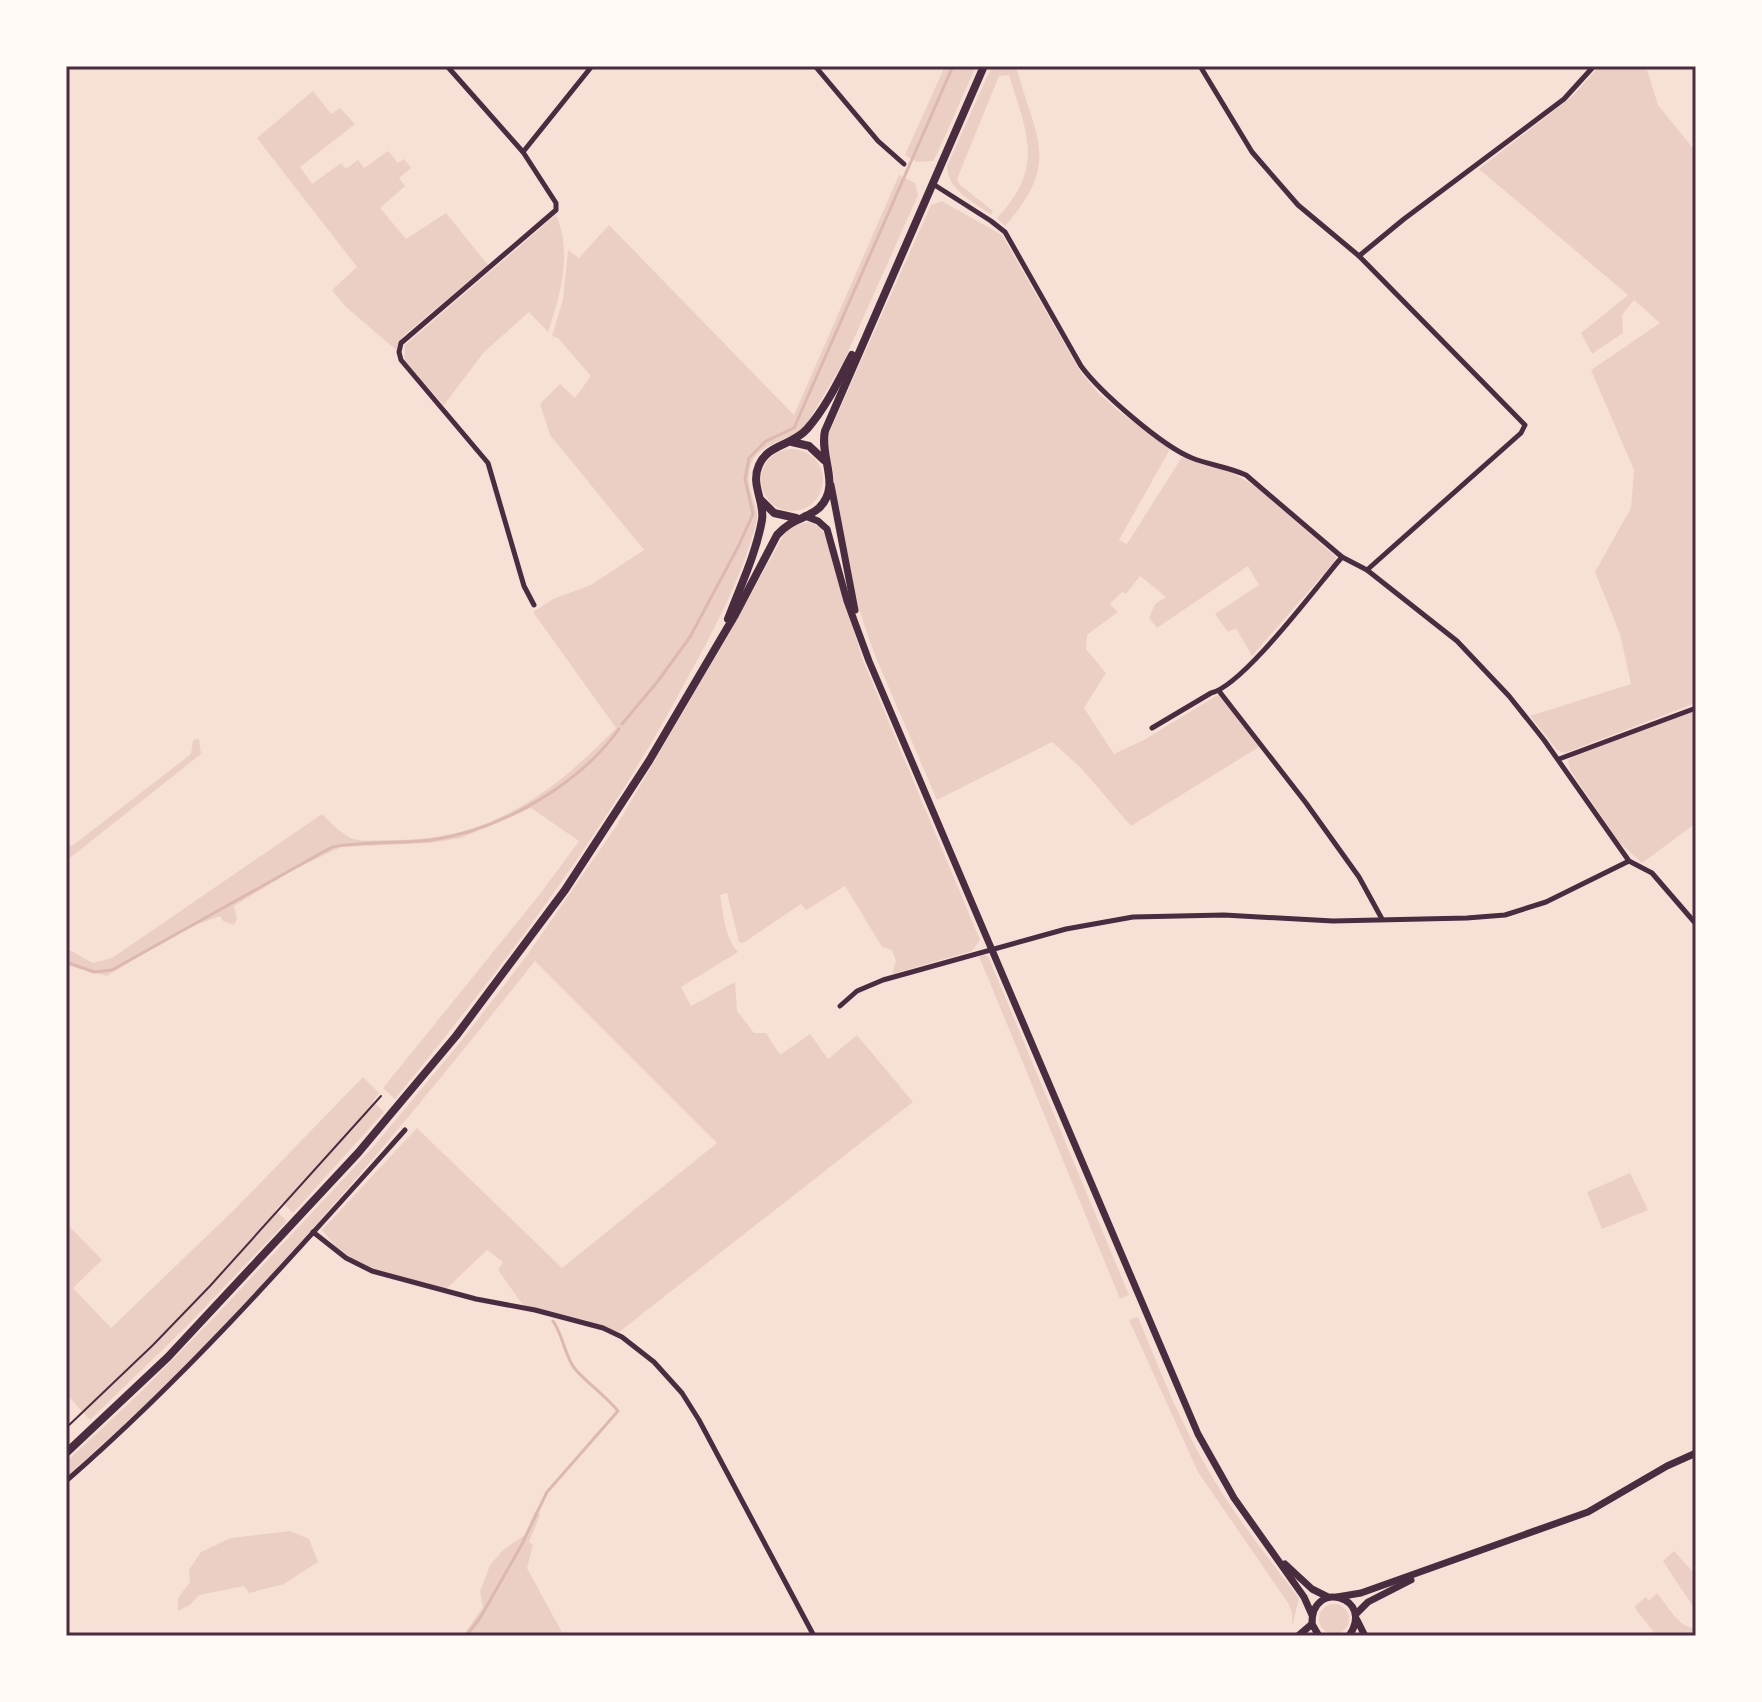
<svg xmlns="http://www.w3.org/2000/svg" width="1762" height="1702" font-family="Overpass,sans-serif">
  <rect width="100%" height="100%" fill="#f7e1d7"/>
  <g fill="#ebcfc5">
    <path d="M945,66H976L937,154L933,161L917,162L905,155Z"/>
    <path d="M992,66H1016C1035,138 1062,161 1005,226L997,218C1045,167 1027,134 1009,75L999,76L957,179L959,184L993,211L991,215C974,202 947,190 947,166Z"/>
    <path d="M1599,66H1646L1658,105L1696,152V703L1565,753L1557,750L1530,716L1631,684L1620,634L1595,572L1631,508L1634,470L1591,370L1660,323L1634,300L1622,315L1623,333L1592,354L1581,333L1628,295L1479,169L1574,95Z"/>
    <path d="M313,91L331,114L340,108L355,124L300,167L312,184L341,163L346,169L358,160L364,168L388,151L398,163L404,159L411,168L399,178L405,186L380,208L406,239L446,213L488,265L402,337L396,350L346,307L332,290L357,267L257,138Z"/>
    <path d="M899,175L915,183L918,195L844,361L806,425C787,446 747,440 749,481C750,495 758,506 757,520C742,578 715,628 686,681C606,831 502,968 395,1099L383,1088L540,894L579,841L531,808L461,838L430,843L341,847L293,870L234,906L237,919L234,925L223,921L220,916L184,929L107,976L66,965V948L93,963L112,958L322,814C354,847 354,840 398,840C492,839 554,792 616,728L533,612L553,599L591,585L644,550L550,435L540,404L560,384L575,398L591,376L558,338L552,336L563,299L568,250L579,258L609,225L794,415Z"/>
    <path d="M942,201L1002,235L1080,371L1098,393L1121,413L1170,449L1119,540L1127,544L1182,457L1229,471L1260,489L1336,557L1335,561L1252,656L1236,628L1228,632L1215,614L1259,585L1248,566L1157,628L1149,618L1155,604L1166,597L1140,576L1126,594L1122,592L1110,604L1118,612L1087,635L1086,649L1106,673L1084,708L1114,754L1144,740L1219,694L1259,747L1131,826L1080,767L1052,742L937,800L874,653L859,609L835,496C836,471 827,457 828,435L931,205Z"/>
    <path d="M556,215C573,252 560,296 548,332L529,312L484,352L444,405L404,361L405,345Z"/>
    <circle cx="792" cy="480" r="31"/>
    <path d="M809,522L820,527L826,536L862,658L980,940L972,951L892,974L896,961L892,950L882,947L845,886L806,910L801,904L743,943L739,942L727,893L720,895C724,915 724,936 738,952L681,987L691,1006L735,982L737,1011L754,1033H766L780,1055L810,1034L828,1059L857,1035L913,1102L619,1332L588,1321L523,1305L498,1270L503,1262L487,1250L446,1289L362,1265L339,1250L322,1230L417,1128L562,1268L717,1143L535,961C390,1142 241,1324 66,1477V1462L143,1390L223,1308L374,1146L462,1040L528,954L617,825L729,634L788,527Z"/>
    <path d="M1696,710V823L1642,863L1619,842L1570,770L1568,761L1573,756Z"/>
    <path d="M199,739L201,754L66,861V845L68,843L72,846L191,754L193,740Z"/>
    <path d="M984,955L988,956L1129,1295L1120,1299L979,956Z"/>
    <path d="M363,1077L379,1093L373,1101L384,1112L293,1213L283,1203L275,1210L287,1221L187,1326L90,1420L66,1394V1223L102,1260L73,1288L111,1328L235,1209Z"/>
    <path d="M1630,1173L1648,1210L1602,1229L1587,1192Z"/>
    <path d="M1138,1317C1159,1368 1179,1420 1207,1468C1233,1514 1267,1556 1299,1598L1292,1627V1613L1288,1603L1198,1472L1129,1320Z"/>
    <path d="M535,1511L540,1515L529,1542L533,1545L527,1568L564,1636H463L483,1607L480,1592L490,1565L504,1549L525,1535Z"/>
    <path d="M290,1531L309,1539L318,1562L284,1584L249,1593L244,1586L199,1595L190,1605L178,1611V1598L190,1582L189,1570L201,1552L231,1538Z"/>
    <path d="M1674,1551L1693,1572L1696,1570V1611L1663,1561Z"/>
    <path d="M1657,1593C1667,1605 1680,1630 1696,1628V1636H1657L1634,1607L1646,1597L1649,1601Z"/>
    <circle cx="1334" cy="1619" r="15"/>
  </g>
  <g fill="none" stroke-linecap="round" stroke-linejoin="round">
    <g stroke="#dcb8b0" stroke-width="3">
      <path d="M622,724L658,681L690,637L738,547L753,514L745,479L749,458L766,441L794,428L953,66"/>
      <path d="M66,962L94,972L112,970L332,847C365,841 398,844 431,840C499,831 579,785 619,729"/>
      <path d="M466,1636L480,1618L521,1546L547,1492L618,1411C605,1395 588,1384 575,1369C564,1355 564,1337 553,1321"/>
    </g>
    <path stroke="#4a2c40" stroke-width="2" d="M66,1428L153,1345L210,1286L381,1096"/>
    <g stroke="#4a2c40" stroke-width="5">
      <path d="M447,66L523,152L556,203V210L401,343L399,352L401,360L488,463L524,586L534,605"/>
      <path d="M815,66L878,141L904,164"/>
      <path d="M1200,66L1252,152L1298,205L1359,256L1525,425L1521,433L1367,570"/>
      <path d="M523,152L592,66"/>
      <path d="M933,184L991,221L1005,232L1081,366C1100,392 1162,446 1192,458C1210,465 1228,467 1246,475L1342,557L1367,570L1457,641L1509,696L1544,740L1629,861L1652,873L1696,924"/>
      <path d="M1359,256L1404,219L1564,99L1594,66"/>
      <path d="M1219,691L1306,803L1359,877L1382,919"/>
      <path d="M1152,728L1211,693C1243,686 1317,586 1342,557"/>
      <path d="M1559,759L1696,708"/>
      <path d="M840,1006L857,991L883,980L1066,929L1133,917L1224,915L1333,921L1467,918L1505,915L1546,902L1629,861"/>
      <path d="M313,1232L346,1258L372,1271L476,1299L535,1310L603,1328L622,1337L654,1362L682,1393L699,1420L814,1636"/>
      <path d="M66,1481C189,1374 297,1251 405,1130"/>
    </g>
    <g stroke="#4a2c40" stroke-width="7">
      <path d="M1337,1597L1361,1593L1588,1512L1667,1466L1696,1453"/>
      <path d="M1356,1614L1368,1602L1411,1580"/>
      <path d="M1298,1636L1312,1624"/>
    </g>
    <g stroke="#4a2c40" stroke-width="7">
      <path d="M831,485L855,610"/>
      <path d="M805,516L818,521L827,529L847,601L869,661L1198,1434L1234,1498L1304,1597L1312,1615"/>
      <path d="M1285,1564L1312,1589L1328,1597"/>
      <path d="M1357,1620L1365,1636"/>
      <path d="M1319,1636L1312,1624C1311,1578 1376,1597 1349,1636"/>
    </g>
    <g stroke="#4a2c40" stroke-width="8">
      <path d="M792,442L809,446L824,460"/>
      <path d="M761,500L774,513L796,518"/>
      <path d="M728,619C740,587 756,554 762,520C765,501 750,485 759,465C768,444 792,446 807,429C825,409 839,380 852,355"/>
      <path d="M66,1453L168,1357L358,1153L456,1036L565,890L649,761L735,615L777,535C792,518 805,520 819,508C842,486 819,457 825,431L984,66"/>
    </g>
  </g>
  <rect width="1762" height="1702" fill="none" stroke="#fffaf5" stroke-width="136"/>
  <rect x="68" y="68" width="1626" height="1566" fill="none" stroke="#4a2c40" stroke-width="3"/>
</svg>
